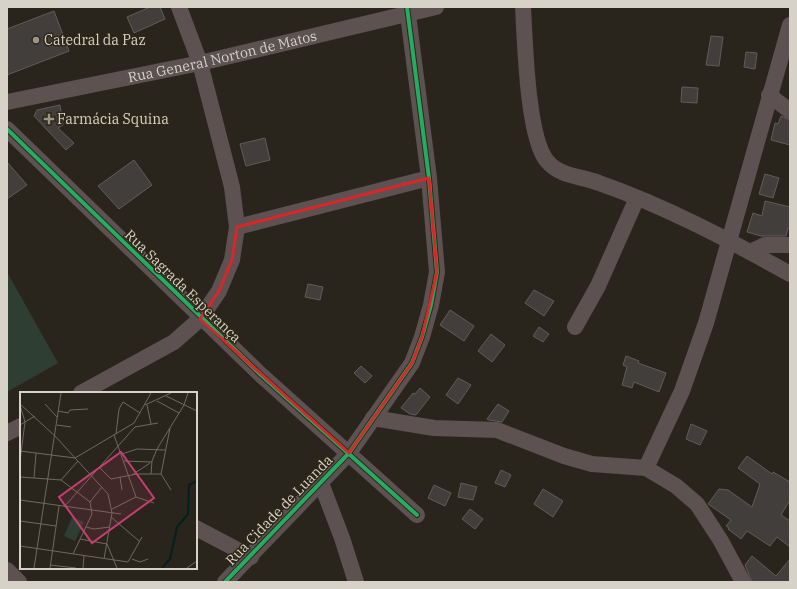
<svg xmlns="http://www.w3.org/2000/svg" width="797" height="589" font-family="'IBM Plex Serif',serif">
  <rect width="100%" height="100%" fill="#29251c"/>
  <path fill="#2e3e33" d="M7,272L58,363L7,392Z"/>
  <g fill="#423e3b" stroke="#615c5b">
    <path d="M150,7H160L165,19L134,33L127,17Z"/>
    <path d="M54,11L69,51L7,75V29Z"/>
    <path d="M711,36L723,37L719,66L706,65Z"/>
    <path d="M746,52L757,53L755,69L744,67Z"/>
    <path d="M682,87L698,88L697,103L681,102Z"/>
    <path d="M60,105L63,125L58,128L74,143L66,150L34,116L37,110Z"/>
    <path d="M781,116L790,120V145L771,140L775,123L778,124Z"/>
    <path d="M265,138L270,160L246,166L240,144Z"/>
    <path d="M134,160L152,185L119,209L98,186Z"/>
    <path d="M7,162L27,185L7,199Z"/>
    <path d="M765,174L779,178L773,198L759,194Z"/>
    <path d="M765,201L790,207V229L788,228L786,236H761L747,232L753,213L762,216Z"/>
    <path d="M308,284L323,287L320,300L305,297Z"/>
    <path d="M534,290L554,301L544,316L525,303Z"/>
    <path d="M450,310L474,326L464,341L440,325Z"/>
    <path d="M539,327L549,334L543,342L533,336Z"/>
    <path d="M491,334L505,345L492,362L478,351Z"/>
    <path d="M626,356L639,361L638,363L666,373L659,392L634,382L632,388L622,385L627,367L623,365Z"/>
    <path d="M361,366L372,376L365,383L354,373Z"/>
    <path d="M458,378L471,385L458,404L446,395Z"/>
    <path d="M420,388L430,397L416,415L410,414L401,408L413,393L415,394Z"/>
    <path d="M498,404L509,411L502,422L489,420L487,419Z"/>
    <path d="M691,424L707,431L700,445L686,439Z"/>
    <path d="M747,456L772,474L773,472L790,482V500L781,515L790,521V547L777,537L770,546L747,531L741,539L728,529L729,528L726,526L731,520L708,504L719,489L728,490L752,507L760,484L738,468Z"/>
    <path d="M501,470L511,475L505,487L495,483Z"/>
    <path d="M461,483L477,487L473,500L458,497Z"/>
    <path d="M434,485L451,493L445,506L428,498Z"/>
    <path d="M543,489L563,501L553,517L534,504Z"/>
    <path d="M470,509L483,519L475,529L462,519Z"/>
    <path d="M752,556L776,576L790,559V582H752L745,565Z"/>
  </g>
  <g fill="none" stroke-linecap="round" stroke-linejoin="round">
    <g stroke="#5d5152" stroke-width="16">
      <path d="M523,7C525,40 527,137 547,161C560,177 582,176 599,183C665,206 729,240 790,274"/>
      <path d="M769,95L790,111"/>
      <path id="s1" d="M7,102L200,63L436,7"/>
      <path d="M7,129L261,375L417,515"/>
      <path d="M237,227L429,178"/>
      <path d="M750,252L765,245H790"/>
      <path d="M575,327L598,286L637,198"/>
      <path d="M81,393L174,342L200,319L219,291L232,260L237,227L232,187L200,63L179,7"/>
      <path d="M373,418L434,428L497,430L564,456L592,464L646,468L676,486L697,504L721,541L743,582"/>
      <path d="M7,433L21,426"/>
      <path d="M646,468L682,391L706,323L790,25"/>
      <path d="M321,483L342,538L356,582"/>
      <path d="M196,528L251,557"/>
      <path d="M7,570L19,582"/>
      <path d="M225,582L349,453L412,363L422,337L431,305L437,272L429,178L407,7"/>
    </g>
    <g stroke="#2e2717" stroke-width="6">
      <g id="cycleway">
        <path d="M7,129L261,375L417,515"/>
        <path d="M225,582L349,453L412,363L422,337L431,305L437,272L429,178L407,7"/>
      </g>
    </g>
    <use href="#cycleway" stroke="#26ab63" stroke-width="4"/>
  </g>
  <path fill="none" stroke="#d62828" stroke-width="3" stroke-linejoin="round" d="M429,178L437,272L422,337L412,363L349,453L200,319L219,291L232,260L237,227Z"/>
  <g fill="#99958b" stroke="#2e2717" stroke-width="1.5">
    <circle cx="36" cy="40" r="4"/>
    <path d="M47 113h4v4h4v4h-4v4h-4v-4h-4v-4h4z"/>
  </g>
  <g text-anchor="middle" stroke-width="3" stroke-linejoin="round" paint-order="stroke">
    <g font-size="14" fill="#d6d2c7" stroke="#2e2717" text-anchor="start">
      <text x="44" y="45">Catedral da Paz</text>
      <text x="57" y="124">Farmácia Squina</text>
    </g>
    <g font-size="14" fill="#d6d2c7" stroke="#2e2717">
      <text dy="5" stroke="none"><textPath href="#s1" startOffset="220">Rua General Norton de Matos</textPath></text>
      <text transform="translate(183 286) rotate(44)" y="5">Rua Sagrada Esperança</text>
      <text transform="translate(279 510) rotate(-46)" y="5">Rua Cidade de Luanda</text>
    </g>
  </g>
  <g transform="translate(20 392)">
    <rect width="177" height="177" fill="#29251c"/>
    <path d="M52,125L64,130L55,149L44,144Z" fill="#2e3e33"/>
    <path fill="none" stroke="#041f1f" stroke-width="2" d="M142,176L150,167L157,135L168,122L169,93L177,89"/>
    <path fill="none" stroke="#6e6a60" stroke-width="1" d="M146,4L177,19M137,9L159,21M0,12L35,44L88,102L92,121L84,167M25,12L37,25M0,13L5,30L0,69M125,13L151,1M127,13L131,32M38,19L48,21L50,18L68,17M0,33L15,24M37,33L51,35M115,35L138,31M150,36L141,82L151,98M96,42L99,17L103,10L120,21M94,43L116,105M0,59L55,66L114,31L131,1M102,62L117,57L145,58M104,69L132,70M79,75L91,87L117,82H141M131,82L132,69L137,57L164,13L168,1M112,83L130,71M0,85L41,88L70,110L72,122L53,162M100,85L102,98M14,86L16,61M41,88L58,69M0,108L101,122M70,110L82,95M44,115L115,35M92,117L116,105L134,111M91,125L119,149M0,129L36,134M66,135L74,137L90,135M60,147L87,152L97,176M0,154L108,170L122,145M112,167L120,170L128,167M30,173L56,176M14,176L41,1M30,176L39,114M63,176L64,164M167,176L177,169"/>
    <path fill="#c63d71" fill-opacity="0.15" stroke="#c63d71" stroke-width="2" d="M101,60L134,106L72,151L39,105Z"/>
    <rect width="177" height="177" fill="none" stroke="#d6d2c7" stroke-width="2"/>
  </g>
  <rect width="797" height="589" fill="none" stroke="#d6d2c7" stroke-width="16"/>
</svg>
